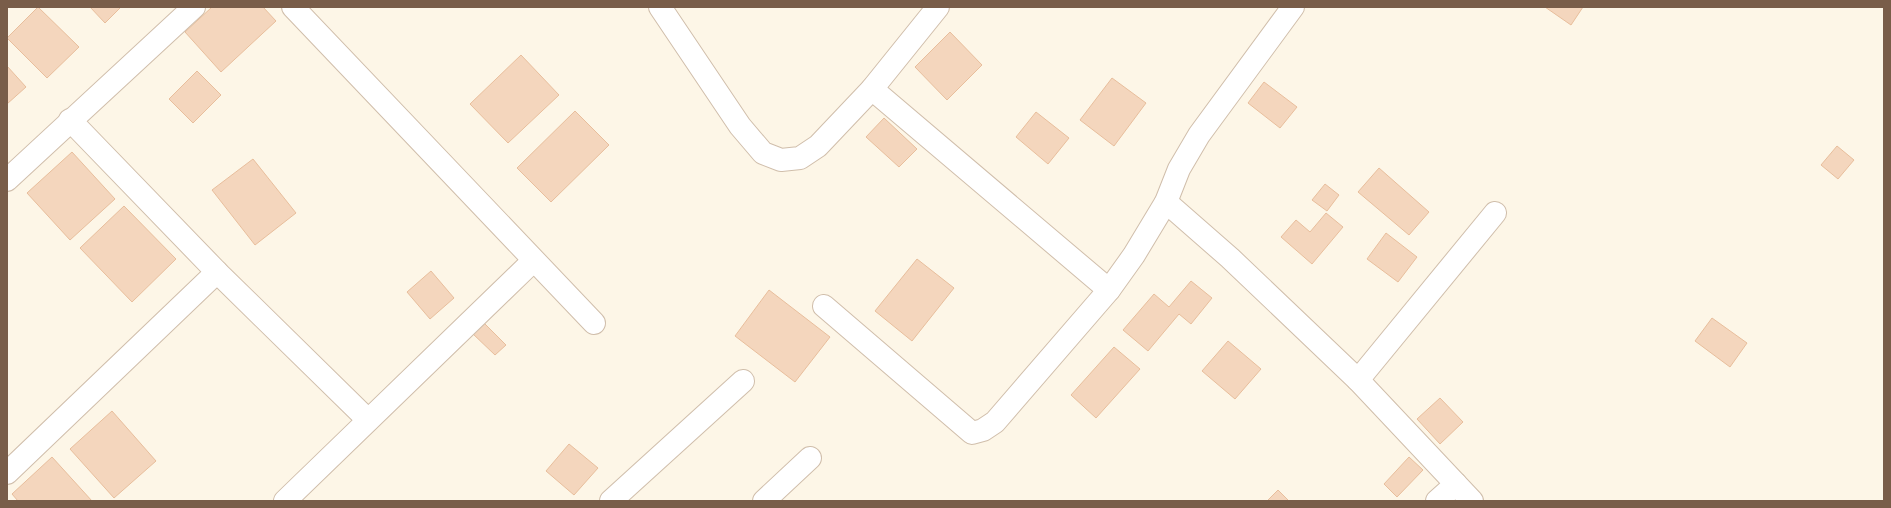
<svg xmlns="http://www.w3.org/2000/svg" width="1891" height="508" font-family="'PT Sans',sans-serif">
  <rect width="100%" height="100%" fill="#fdf6e7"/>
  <g fill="#f4d6bd" stroke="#e8be9c">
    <path d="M38,7L79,47L47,78L7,38Z"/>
    <path d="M90,7H121L105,23Z"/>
    <path d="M212,7H263L276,21L221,72L185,32Z"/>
    <path d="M1545,7H1583L1571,25Z"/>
    <path d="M950,32L982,65L947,100L915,67Z"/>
    <path d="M521,55L559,95L508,143L470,104Z"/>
    <path d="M7,66L26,87L7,104Z"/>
    <path d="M197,71L221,95L193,123L169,99Z"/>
    <path d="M1112,78L1146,103L1114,146L1080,120Z"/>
    <path d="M1264,82L1297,107L1280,128L1248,103Z"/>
    <path d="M575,111L609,145L551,202L517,168Z"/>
    <path d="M1036,112L1069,138L1048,164L1016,137Z"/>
    <path d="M884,118L917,149L899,167L866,137Z"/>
    <path d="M1837,146L1854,160L1838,179L1821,165Z"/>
    <path d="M72,152L115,199L70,240L27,193Z"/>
    <path d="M253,159L296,213L255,245L212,190Z"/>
    <path d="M1379,168L1429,212L1409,235L1358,192Z"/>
    <path d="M1325,184L1339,195L1327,211L1312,200Z"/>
    <path d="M124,206L176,259L132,302L80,248Z"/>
    <path d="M1326,213L1343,227L1312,264L1281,237L1296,220L1310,232Z"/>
    <path d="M1386,233L1417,257L1398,282L1367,259Z"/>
    <path d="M917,259L954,288L912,341L875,311Z"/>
    <path d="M431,271L454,298L430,319L407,292Z"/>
    <path d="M1191,281L1212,298L1191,324L1179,314L1148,351L1123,330L1154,294L1169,307Z"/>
    <path d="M769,290L830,337L795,382L735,336Z"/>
    <path d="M1712,318L1747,343L1730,367L1695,341Z"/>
    <path d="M483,322L506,345L495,355L472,333Z"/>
    <path d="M1228,341L1261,369L1235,399L1202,371Z"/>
    <path d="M1114,347L1140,369L1096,418L1071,395Z"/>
    <path d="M1440,398L1463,422L1440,444L1417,419Z"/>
    <path d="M112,411L156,461L114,498L70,449Z"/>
    <path d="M569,444L598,468L574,495L546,471Z"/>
    <path d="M52,457L92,501H18L12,494Z"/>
    <path d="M1409,457L1423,470L1397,497L1384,484Z"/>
    <path d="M1278,490L1289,501H1267Z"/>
  </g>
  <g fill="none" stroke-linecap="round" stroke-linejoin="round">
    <g stroke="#d0beab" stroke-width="24">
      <g id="minor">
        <path d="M293,7L594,323"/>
        <path d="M660,7L740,126L763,153L781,160L800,158L818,146L872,89L938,7"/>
        <path d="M872,89L1109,290"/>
        <path d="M70,120L217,272L368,420"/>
        <path d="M7,180L194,7"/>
        <path d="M1166,202L1230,258L1358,380L1472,501"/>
        <path d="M824,306L972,433L983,430L995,422L1109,290L1134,255L1166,202L1179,169L1199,135L1293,7"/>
        <path d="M1358,380L1495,213"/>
        <path d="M7,473L217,272"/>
        <path d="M285,501L533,261"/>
        <path d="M611,501L743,381"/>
        <path d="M764,501L810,458"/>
        <path d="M1437,501L1456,484"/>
      </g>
    </g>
    <use href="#minor" stroke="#fff" stroke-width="22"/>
  </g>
  <rect width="1891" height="508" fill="none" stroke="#795d49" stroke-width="16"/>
</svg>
